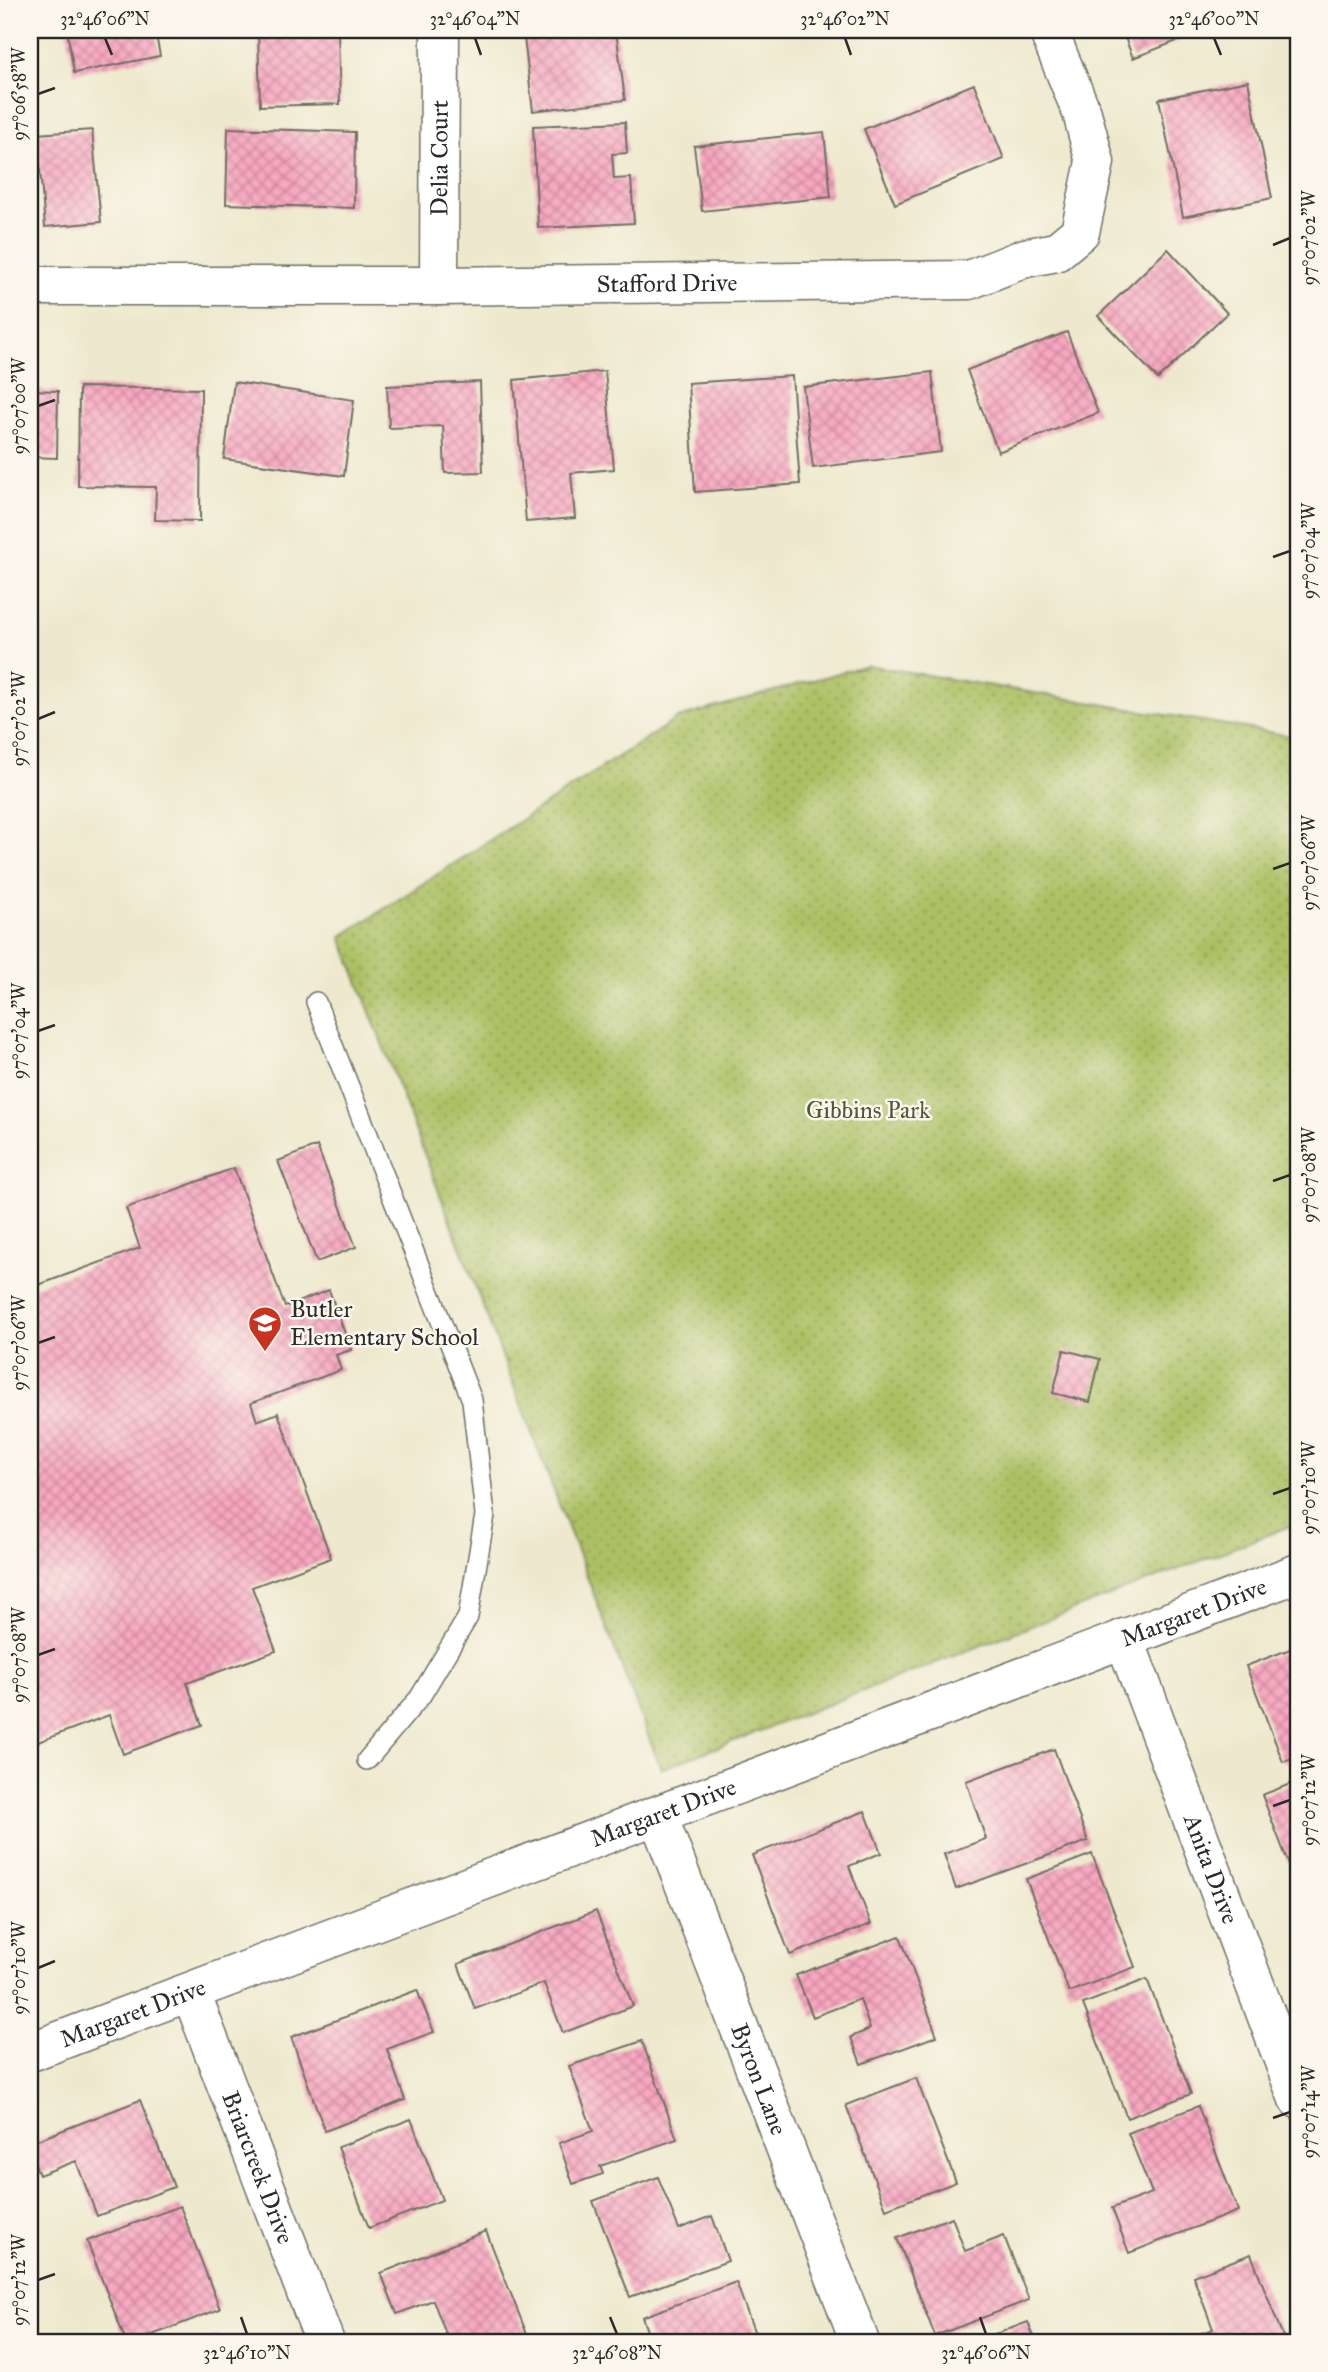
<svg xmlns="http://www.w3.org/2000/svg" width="1328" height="2372" font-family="'IM FELL Great Primer',serif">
  <defs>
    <pattern id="park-dots" width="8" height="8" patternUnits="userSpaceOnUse" patternTransform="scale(1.75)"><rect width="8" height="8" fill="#acc064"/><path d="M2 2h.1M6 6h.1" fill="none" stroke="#8c9c53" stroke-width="1.8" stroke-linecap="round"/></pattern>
    <pattern id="building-cross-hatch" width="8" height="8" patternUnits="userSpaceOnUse" patternTransform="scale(1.75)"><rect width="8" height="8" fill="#f8a7c0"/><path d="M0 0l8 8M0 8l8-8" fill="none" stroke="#c9889c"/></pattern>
  </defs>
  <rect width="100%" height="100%" fill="#fbf7ec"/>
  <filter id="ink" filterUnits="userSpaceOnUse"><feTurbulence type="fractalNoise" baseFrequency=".0143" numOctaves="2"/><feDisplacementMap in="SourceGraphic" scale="14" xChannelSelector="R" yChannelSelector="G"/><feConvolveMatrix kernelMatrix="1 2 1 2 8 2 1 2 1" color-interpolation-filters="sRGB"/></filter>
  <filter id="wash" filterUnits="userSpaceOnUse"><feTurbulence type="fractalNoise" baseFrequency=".00686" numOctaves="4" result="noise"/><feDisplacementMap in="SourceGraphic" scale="28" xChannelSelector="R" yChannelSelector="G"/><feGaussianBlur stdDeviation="1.57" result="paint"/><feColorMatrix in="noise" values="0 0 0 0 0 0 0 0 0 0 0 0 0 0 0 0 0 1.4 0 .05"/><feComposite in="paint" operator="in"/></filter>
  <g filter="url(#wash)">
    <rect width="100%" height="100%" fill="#eee9ce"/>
    <path fill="url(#park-dots)" stroke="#6c7648" stroke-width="2" d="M867,665L1298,737V1523L661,1769L341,937L678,718Z"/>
    <g id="blocks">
      <g fill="url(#building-cross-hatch)">
        <path d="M67,30H155L160,56L74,73Z"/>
        <path d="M258,30H338L340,104L260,106Z"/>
        <path d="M523,30H616L625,100L533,111Z"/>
        <path d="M1122,30H1197L1198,33L1133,58Z"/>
        <path d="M1248,81L1272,198L1183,217L1159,99Z"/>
        <path d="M974,84L1004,159L895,204L864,129Z"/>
        <path d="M625,122L627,153L612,154L614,179L631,178L634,223L538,228L533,126Z"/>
        <path d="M228,128L355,132L354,208L226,204Z"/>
        <path d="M92,130L101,222L45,227L37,134Z"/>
        <path d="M824,132L831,197L702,211L694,146Z"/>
        <path d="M1168,249L1227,313L1158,379L1098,316Z"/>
        <path d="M1067,332L1098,413L998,452L967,370Z"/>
        <path d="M605,371L614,469L571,473L575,518L526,522L514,380Z"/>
        <path d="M932,372L941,452L813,468L803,387Z"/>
        <path d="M792,376L800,484L695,492L688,383Z"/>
        <path d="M234,382L354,400L344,476L224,459Z"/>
        <path d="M480,382L483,472L445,473L443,426L389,428L387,386Z"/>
        <path d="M79,387L201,389L200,521L155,520L156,487L78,486Z"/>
        <path d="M30,390L58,391L57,458L30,457Z"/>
        <path d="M317,1146L356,1247L317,1262L278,1161Z"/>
        <path d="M234,1168L285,1307L329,1290L351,1350L336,1355L341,1370L251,1403L257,1421L278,1413L331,1558L252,1587L276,1651L187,1683L202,1725L123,1754L109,1715L30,1745V1288L140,1248L126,1208Z"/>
        <path d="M1064,1350L1100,1359L1090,1402L1053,1393Z"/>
        <path d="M1298,1646V1757L1283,1762L1246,1666Z"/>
        <path d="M1054,1749L1088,1841L956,1889L944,1854L986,1839L966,1781Z"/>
        <path d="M1298,1781V1888L1262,1795Z"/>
        <path d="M865,1811L881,1853L849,1866L871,1924L790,1955L752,1855Z"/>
        <path d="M1092,1854L1135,1967L1069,1992L1026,1879Z"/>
        <path d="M596,1911L633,2006L563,2033L544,1983L475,2009L458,1964Z"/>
        <path d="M900,1936L937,2036L861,2064L851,2037L870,2029L860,1999L813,2017L796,1975Z"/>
        <path d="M1147,1979L1191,2094L1127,2118L1083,2004Z"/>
        <path d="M417,1990L434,2032L387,2049L405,2100L325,2131L291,2037Z"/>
        <path d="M642,2041L677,2139L600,2166L603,2174L573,2184L559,2143L593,2131L569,2066Z"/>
        <path d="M916,2078L956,2182L886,2209L846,2105Z"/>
        <path d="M140,2100L174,2187L97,2216L76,2161L39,2175L30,2151V2143Z"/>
        <path d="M1198,2106L1238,2211L1129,2253L1112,2208L1152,2193L1128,2133Z"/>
        <path d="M411,2119L442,2200L369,2228L338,2147Z"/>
        <path d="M658,2177L679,2229L712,2216L728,2261L630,2297L593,2201Z"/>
        <path d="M180,2206L220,2309L134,2342H126L87,2241Z"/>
        <path d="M952,2217L965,2251L1004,2236L1029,2300L935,2336L897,2238Z"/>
        <path d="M486,2231L528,2337L514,2342H449L433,2300L397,2314L381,2273Z"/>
        <path d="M1251,2254L1285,2342H1179L1213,2329L1193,2276Z"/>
        <path d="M736,2282L758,2342H651L642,2317Z"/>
        <path d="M1028,2322L1036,2342H975Z"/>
        <path d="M217,2335L220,2342H198Z"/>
      </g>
    </g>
  </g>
  <g filter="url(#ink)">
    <use href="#blocks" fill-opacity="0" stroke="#6f6e64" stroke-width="2"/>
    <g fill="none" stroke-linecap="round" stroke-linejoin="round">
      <g stroke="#6f6e64" stroke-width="22">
        <path id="lane" d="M316,1002L472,1400L485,1515L468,1617L420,1697L367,1760"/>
      </g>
      <g stroke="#6f6e64" stroke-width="41">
        <g id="street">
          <path id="s1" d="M30,286H439L969,280L1025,258L1056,252L1080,232L1095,162L1082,113L1048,30"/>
          <path id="s2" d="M439,286L440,30"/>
          <path id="s3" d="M1124,1638L1298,2099"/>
          <path id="s4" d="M658,1816L860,2342"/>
          <path id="s5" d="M191,1993L325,2342"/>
          <path id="s6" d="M30,2052L1298,1573"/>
        </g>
      </g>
      <use href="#lane" stroke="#fff" stroke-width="19"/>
      <use href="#street" stroke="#fff" stroke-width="38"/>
    </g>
  </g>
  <path fill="none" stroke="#2b2b2b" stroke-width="2.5" d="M105,38L112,55M475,38L481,55M845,38L851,55M1214,38L1221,55M38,94L55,88M1273,245L1290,238M38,406L55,400M1273,557L1290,551M38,719L55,712M1273,869L1290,863M38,1031L55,1025M1273,1181L1290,1175M38,1343L55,1337M1273,1494L1290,1488M38,1655L55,1649M1273,1806L1290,1800M38,1968L55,1961M1273,2118L1290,2112M38,2280L55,2274M241,2317L247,2334M610,2317L617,2334M980,2317L986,2334"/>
  <defs>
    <g id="school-pin" transform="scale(1.75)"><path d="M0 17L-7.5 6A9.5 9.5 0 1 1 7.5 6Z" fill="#c8321e" stroke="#fbf7ec"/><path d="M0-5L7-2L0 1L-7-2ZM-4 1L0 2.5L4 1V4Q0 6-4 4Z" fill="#fff"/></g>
  </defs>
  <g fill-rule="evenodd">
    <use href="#school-pin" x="265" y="1323"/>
  </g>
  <g text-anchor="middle" stroke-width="5" stroke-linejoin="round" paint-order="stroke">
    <g font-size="24" fill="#2b2b2b" stroke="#fbf7ec">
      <text dy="8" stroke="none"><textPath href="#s2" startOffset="128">Delia Court</textPath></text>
      <text dy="8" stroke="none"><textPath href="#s1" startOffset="637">Stafford Drive</textPath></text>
      <text dy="8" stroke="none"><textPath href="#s6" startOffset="1244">Margaret Drive</textPath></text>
      <text dy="8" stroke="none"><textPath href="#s6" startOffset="677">Margaret Drive</textPath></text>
      <text dy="8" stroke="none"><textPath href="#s3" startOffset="247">Anita Drive</textPath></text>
      <text dy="8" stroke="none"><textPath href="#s6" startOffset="110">Margaret Drive</textPath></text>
      <text dy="8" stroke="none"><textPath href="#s4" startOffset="282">Byron Lane</textPath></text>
      <text dy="8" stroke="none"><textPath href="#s5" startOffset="187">Briarcreek Drive</textPath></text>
    </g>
    <g font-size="24" fill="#52583c" stroke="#fbf7ec">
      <text x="868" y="1118">Gibbins Park</text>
    </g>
    <g font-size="24" fill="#2b2b2b" stroke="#fbf7ec" text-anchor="start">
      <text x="290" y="1317">Butler<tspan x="290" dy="28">Elementary School</tspan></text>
    </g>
  </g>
  <rect width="1328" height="2372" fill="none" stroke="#fbf7ec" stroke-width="77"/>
  <rect x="38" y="38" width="1252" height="2296" fill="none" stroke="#2b2b2b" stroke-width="2.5"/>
  <g font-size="18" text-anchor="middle" fill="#2b2b2b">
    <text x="105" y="25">32°46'06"N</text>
    <text x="475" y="25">32°46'04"N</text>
    <text x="845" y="25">32°46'02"N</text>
    <text x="1214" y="25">32°46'00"N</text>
    <text transform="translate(19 94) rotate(-90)" y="6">97°06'58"W</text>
    <text transform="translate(1309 238) rotate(-90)" y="6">97°07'02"W</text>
    <text transform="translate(19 406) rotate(-90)" y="6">97°07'00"W</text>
    <text transform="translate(1309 551) rotate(-90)" y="6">97°07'04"W</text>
    <text transform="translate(19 719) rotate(-90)" y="6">97°07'02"W</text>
    <text transform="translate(1309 863) rotate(-90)" y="6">97°07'06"W</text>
    <text transform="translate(19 1031) rotate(-90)" y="6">97°07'04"W</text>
    <text transform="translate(1309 1175) rotate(-90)" y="6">97°07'08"W</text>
    <text transform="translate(19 1343) rotate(-90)" y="6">97°07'06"W</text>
    <text transform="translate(1309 1488) rotate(-90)" y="6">97°07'10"W</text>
    <text transform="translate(19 1655) rotate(-90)" y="6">97°07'08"W</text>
    <text transform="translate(1309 1800) rotate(-90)" y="6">97°07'12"W</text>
    <text transform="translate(19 1968) rotate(-90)" y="6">97°07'10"W</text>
    <text transform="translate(1309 2112) rotate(-90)" y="6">97°07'14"W</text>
    <text transform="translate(19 2280) rotate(-90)" y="6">97°07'12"W</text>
    <text x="247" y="2359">32°46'10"N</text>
    <text x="617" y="2359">32°46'08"N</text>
    <text x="986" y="2359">32°46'06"N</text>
  </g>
</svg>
